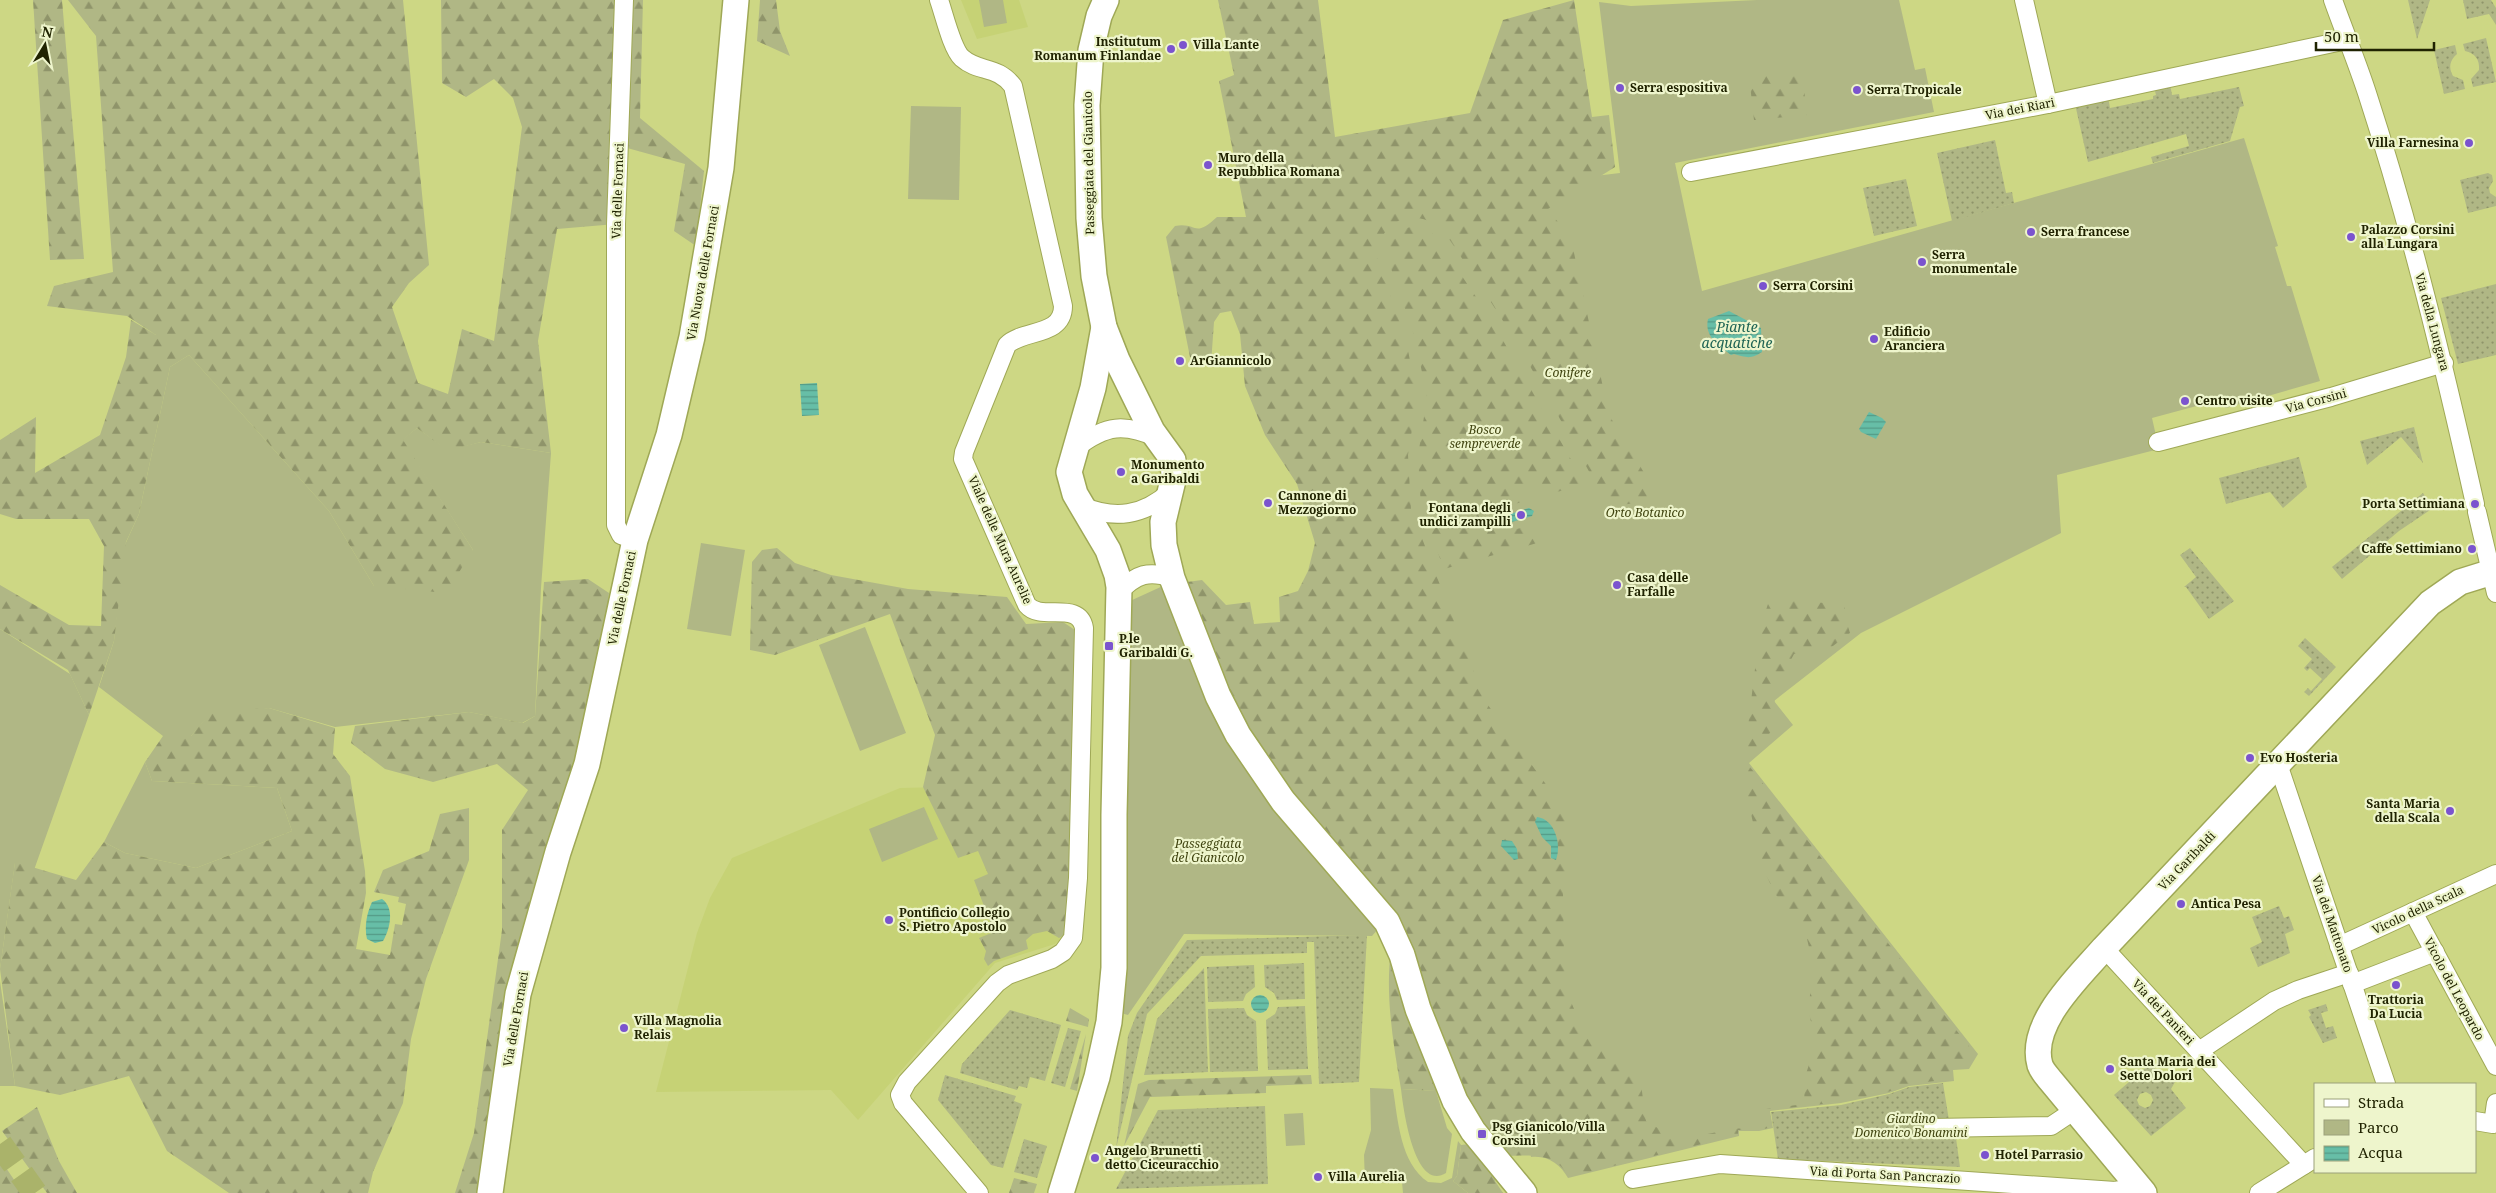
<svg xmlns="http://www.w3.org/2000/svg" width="2496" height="1193" font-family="'Noto Serif',serif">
  <defs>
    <pattern id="forest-firs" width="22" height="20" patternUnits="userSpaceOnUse" patternTransform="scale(1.25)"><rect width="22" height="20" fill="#b0b785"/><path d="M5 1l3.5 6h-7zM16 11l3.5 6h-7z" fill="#8f946a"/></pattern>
    <pattern id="garden-dots" width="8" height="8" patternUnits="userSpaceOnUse" patternTransform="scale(1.25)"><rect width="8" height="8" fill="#b0b785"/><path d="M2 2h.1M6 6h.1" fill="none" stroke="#8f946a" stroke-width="1.8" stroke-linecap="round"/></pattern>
    <pattern id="water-rules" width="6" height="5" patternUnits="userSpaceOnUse" patternTransform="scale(1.25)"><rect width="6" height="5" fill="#67bea7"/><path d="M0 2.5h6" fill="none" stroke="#549a86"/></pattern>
  </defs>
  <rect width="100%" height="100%" fill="#cdd784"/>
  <g fill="#c6d275">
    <path d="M961,0H1019L1028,27L977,39Z"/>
    <path d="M1073,784V800L1066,804L1071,901L1064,936L1055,944L995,963L858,1120L831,1090L656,1092L697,933L710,898L732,858L900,788Z"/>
  </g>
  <g fill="#b0b785">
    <path d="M979,0H1003L1007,23L984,27Z"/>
    <path d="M1757,0H1899L1915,70L1925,68L1934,112L1675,163L1702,291L2244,138L2278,246L2275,247L2287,286H2291L2320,381L2226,408L2215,401L2152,418L2159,449L2057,475L2061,533L1861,633L1774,701L1793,725L1749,763L1978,1054L1969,1069L1953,1070L1954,1081L1909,1086L1889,1093L1841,1103L1770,1111L1773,1128L1759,1131H1739V1136L1568,1178C1560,1164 1548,1155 1531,1157L1501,940L1248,218L1620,173L1599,2L1631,6Z"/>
    <path d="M911,106L961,107L959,200L908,199Z"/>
    <path d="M189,355L329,511L374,586L473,550L402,440L417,428L448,450L481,442L551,453L541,588L535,716L522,723L469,712L335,727L269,708L205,720L191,736H163L99,687L114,641L123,549L139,514L170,367Z"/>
    <path d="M701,543L745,550L731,636L687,629Z"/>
    <path d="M1165,585L1378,929L1372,936L1184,934L1128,1015L1117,1012L1130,601Z"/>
    <path d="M865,627L906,733L860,751L819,645Z"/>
    <path d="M0,629L70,674L89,715L34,870L15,863L0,969Z"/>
    <path d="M145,762L152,781L277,788L292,831L196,868L125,853L104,842Z"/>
    <path d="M924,807L938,839L882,862L869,829Z"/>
    <path d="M0,981L15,1086H0Z"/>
    <path d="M1370,1088L1393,1089C1398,1120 1400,1163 1428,1182L1441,1183L1452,1178L1458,1141L1461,1145L1457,1176L1453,1181L1468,1193H1403L1402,1182L1365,1183L1364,1155L1371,1130Z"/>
    <path d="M1401,1089L1436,1091L1447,1128L1452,1134L1446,1173C1414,1193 1403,1106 1401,1089Z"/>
    <path d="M1303,1113L1305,1145L1286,1146L1284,1114Z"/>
  </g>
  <g fill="url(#forest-firs)">
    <path d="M33,0H62L84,259L50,260Z"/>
    <path d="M68,0H403L429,265L409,283L392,307L418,383L448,394L462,329L494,341L522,127L513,98L494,79L466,97L442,83L441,0H643L640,118L704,171L696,246L674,231L685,164L620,146L616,224L557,229L538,341L551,453L481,442L448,451L417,428L403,440L473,550L446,593L374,586L329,511L189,355L170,367L139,514L126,542L114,641L89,715L68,670L0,629V585L69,625L101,626L104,546L89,519H16L0,514V440L36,417L35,473L100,435L126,357L131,320L156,335L127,316L47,306L54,286L113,272L96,36Z"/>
    <path d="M760,0H776L780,31L790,56L757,41Z"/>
    <path d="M1218,0H1318L1335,137L1470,113L1503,20L1574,0L1592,117L1609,115L1615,167L1548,209L1571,239L1609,415L1660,499L1609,507C1566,431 1526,353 1477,281C1465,265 1454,243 1440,228C1428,217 1408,214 1395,223C1382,232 1378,243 1377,258L1406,340L1417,397L1408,455L1411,510L1485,701L1553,794L1567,822L1570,841L1563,894L1565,988L1581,1025L1606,1056L1640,1077L1646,1121L1678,1140L1732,1129L1769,1126L1766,1109L1804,1104L1805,1077L1816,1043L1808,1009L1814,968L1807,939L1793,914L1775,894L1764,870L1742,775L1760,628L1769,601L1784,599L1845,605V617L1850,633L1829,649L1794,654L1775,690L1774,728L1746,762L1975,1054L1967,1066L1951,1068L1952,1079L1909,1084L1888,1092L1841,1102L1768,1110L1772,1127L1760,1130H1738V1135L1569,1177C1554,1150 1528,1156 1502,1156L1462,1105L1436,1091L1401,1089C1393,1042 1385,996 1391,949L1378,929L1284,814L1165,585L1202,580L1226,605L1250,602L1254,624L1280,622L1279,597L1298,591L1308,571L1315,543L1297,484L1265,435L1245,386L1240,334L1231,311L1220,313L1214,322L1211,364L1208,365L1190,357L1166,237L1175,226C1198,222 1193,239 1217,217H1246L1219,81L1234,75Z"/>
    <path d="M1802,70L1807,115L1754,120L1749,76Z"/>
    <path d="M1410,227L1427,230L1434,235L1489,316L1585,484L1543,496L1539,484L1522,489L1525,501L1495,510L1502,533L1531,525L1537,543L1444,569L1421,508L1418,456L1427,397L1415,338L1387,257C1387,241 1395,231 1410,227Z"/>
    <path d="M777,548L795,563L831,575L908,589L1007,597L1026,624L1063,622L1075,630L1071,881L1065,935L1059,938L1047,931L1033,934L1026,940L1028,949L994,961L988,966L984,959L986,951L979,938L994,932L974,880L988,874L978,851L958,858L923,787L935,735L890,614L775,655L750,650L752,562L762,550Z"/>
    <path d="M588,579L609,593L596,705L543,881L487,1193H455L474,1133L502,930V830L528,790L497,764L433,782L385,769L351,743L355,726L469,712L523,723L535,716L544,582Z"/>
    <path d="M269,708L335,728L333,754L350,776L365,871L366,893L356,949L390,955L395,924L402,925L406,904L398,902L399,897L374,892L383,870L429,851L440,814L469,808V860L426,979L411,1039L403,1103L373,1172L368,1193H229L167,1151L129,1076L60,1095L15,1086L0,969L15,862L76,880L104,842L125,853L196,868L292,831L277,788L152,781L145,762L163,736H191L211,712Z"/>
    <path d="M1070,1008L1089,1019L1088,1027L1066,1021Z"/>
    <path d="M1086,1034L1077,1091L1070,1089Z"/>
    <path d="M1311,1075L1312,1084L1266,1086V1093L1150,1097L1124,1146L1138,1084L1149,1080Z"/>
    <path d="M37,1107L59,1161L77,1193H47L2,1131Z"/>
    <path d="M1470,1144L1499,1171L1495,1181L1503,1193H1468L1453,1181L1457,1176L1461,1145Z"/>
    <path d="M0,1159L23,1193H0Z"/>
    <path d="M1014,1178L1037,1184L1034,1193H1009Z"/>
  </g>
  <g fill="url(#garden-dots)" fill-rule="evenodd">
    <path d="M2408,0H2430L2417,39Z"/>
    <path d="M2463,0H2491L2496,8V25L2489,14L2467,19Z"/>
    <path d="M2486,38L2496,82L2473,87L2471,79L2479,70C2480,60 2475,53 2465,51L2463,44Z"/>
    <path d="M2455,45L2457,54C2450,60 2448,67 2453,76L2463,80L2465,89L2444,94L2434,50Z"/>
    <path d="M2170,84L2172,95L2179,94L2180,99L2239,87L2244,106L2240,107L2230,141L2153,163L2151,157L2189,146L2186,134L2088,162L2075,104L2108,97L2110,108L2153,99V96L2156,95L2154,87Z"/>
    <path d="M1995,140L2006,193L2012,192L2014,203L1952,221L1937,153Z"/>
    <path d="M2488,173L2492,175L2493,181L2489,188L2490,193L2496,197V206L2468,213L2460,180Z"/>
    <path d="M1906,179L1917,226L1874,236L1863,188Z"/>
    <path d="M2496,284V355L2458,364L2441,298Z"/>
    <path d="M2414,427L2423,463L2401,437L2367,465L2360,441Z"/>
    <path d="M2299,457L2307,487L2283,508L2270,492L2226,504L2219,478Z"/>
    <path d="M2423,493L2433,508L2399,531L2342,579L2332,567Z"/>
    <path d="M2190,548L2234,601L2209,619L2186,587H2184L2196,577L2180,555Z"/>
    <path d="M2305,638L2336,667L2309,696L2304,692L2308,688L2311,691L2322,679L2310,668L2307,671L2304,668L2312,659L2298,646Z"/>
    <path d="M2279,906L2284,918L2289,916L2294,930L2285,934L2290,953L2258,967L2250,948L2262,942L2252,917Z"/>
    <path d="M1367,935L1359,1082L1319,1084L1314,942H1307V953L1201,956L1147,1014L1116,1149L1128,1036L1137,1013L1187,940Z"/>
    <path d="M1304,963L1305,999L1277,1000L1274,993L1265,987L1264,965Z"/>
    <path d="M1254,965L1255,987L1246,994L1243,1001L1208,1002L1207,967Z"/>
    <path d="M1204,968L1208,1072L1144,1075L1157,1019Z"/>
    <path d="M2326,1004L2328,1011L2321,1013L2326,1028L2333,1026L2337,1038L2323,1043L2309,1017L2311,1015L2308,1010Z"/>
    <path d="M1305,1006L1308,1069L1268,1070L1266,1020L1275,1014L1278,1007Z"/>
    <path d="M1244,1008L1247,1015L1256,1021L1258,1071L1210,1072L1208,1009Z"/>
    <path d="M1010,1010L1061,1025L1045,1081L1030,1077L1027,1088L1019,1086L1017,1090L960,1073L962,1064Z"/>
    <path d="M1068,1028L1081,1031L1065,1087L1051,1083Z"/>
    <path d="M2151,1063L2162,1077L2169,1076L2173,1078L2175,1082L2171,1089L2186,1108L2151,1136L2114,1095ZM2146,1092L2151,1095L2153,1100L2150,1106L2145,1108L2139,1105L2137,1100L2140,1094Z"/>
    <path d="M945,1075L1016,1096L1014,1101L1022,1104L1003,1168L991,1165L938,1100Z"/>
    <path d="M1943,1083L1951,1133L1956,1138L1960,1167L1778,1159L1771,1112L1841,1105L1889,1094L1909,1087Z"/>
    <path d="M1265,1106L1268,1184L1116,1189L1158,1110Z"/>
    <path d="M1024,1139L1047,1146L1037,1178L1014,1172Z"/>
  </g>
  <g fill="url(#water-rules)">
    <path d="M1729,311L1761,328L1762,352C1750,360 1746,357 1734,354L1731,355C1719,345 1704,337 1708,319Z"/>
    <path d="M817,383L819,415L802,416L800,384Z"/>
    <path d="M1869,412L1882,418L1886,422L1876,439L1861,432L1859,429Z"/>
    <path d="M1529,508L1534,511L1532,516L1512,522L1507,519L1510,514Z"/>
    <path d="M1537,817C1555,819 1562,845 1556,860L1551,858V846L1542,837L1535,822Z"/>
    <path d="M1502,840L1512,841L1517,849L1518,859L1514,860L1501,846Z"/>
    <path d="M382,899C395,908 390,929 383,941L375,943L367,939C364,926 367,913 372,902Z"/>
    <circle cx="1260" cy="1004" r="9"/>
  </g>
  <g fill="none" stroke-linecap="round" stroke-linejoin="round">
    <path stroke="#aab36a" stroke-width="25" stroke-dasharray="25 12" stroke-linecap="butt" d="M0,1144L35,1193"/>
    <g stroke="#9fa856" stroke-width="20">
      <g id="street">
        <path d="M624,0L616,224V525L621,535L635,540"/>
        <path d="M939,0C944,14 952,49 962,58C979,73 997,65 1013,86L1063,306C1063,337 1023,329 1007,345L964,452L963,459L1027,605C1041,622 1079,600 1084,628L1078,878L1073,938L1063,952L1052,959L1008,975L997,983L907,1082L900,1095L903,1103L979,1193"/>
        <path d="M2024,0L2048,104"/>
        <path d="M2333,0C2344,31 2357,62 2367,93C2411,228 2444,366 2475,504"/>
        <path d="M1691,172L2048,104L2347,40"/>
        <path d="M2158,442L2331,397L2444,363"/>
        <path d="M1077,447C1106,425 1124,423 1158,438"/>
        <path d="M1082,506C1115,520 1143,516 1170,492"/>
        <path d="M2477,512L2496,593"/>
        <path d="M1119,592C1136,574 1149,570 1172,578"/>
        <path d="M2278,764L2386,1084"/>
        <path d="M2413,912L2496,1066"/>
        <path d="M2339,946L2496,874"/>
        <path d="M2104,948L2304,1165"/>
        <path d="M2352,984L2435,952"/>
        <path d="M2199,1051L2274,1001L2298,990L2349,973"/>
        <path d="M2475,1121L2493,1124L2496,1103"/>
        <path d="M1933,1128L2051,1126L2075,1110"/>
        <path d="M1633,1179L1720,1164L2115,1191L2139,1187"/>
        <path d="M2259,1193L2315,1158"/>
      </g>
    </g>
    <g stroke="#9fa856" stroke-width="28">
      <g id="secondary">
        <path d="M1106,0L1099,16L1091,50L1087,105L1089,218L1094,276L1104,327L1117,360L1152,431L1173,460L1174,476L1163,522L1164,545L1172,578L1218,696L1238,735L1283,801L1387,922L1402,955L1418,1009L1455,1101L1473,1131L1524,1193"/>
        <path d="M490,1193L518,994L558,852L587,764L635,540L669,435L692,337L721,168L736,0"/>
        <path d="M1061,1193L1097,1077L1109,1022L1114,968V815L1119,587L1117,575L1108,550L1075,494L1069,472L1093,388L1104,327"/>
        <path d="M2144,1193L2051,1081C2047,1076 2042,1071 2040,1065C2028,1023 2080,976 2104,948L2430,603L2460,582L2492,572"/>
      </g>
    </g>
    <use href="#street" stroke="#fff" stroke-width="18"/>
    <use href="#secondary" stroke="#fff" stroke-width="25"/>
  </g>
  <g fill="#7b54ce" stroke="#eef5cc" stroke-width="2">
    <circle cx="1183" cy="45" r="5"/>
    <circle cx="1171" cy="49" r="5"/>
    <circle cx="1620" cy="88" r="5"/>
    <circle cx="1857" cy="90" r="5"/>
    <circle cx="2469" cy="143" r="5"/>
    <circle cx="1208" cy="165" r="5"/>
    <circle cx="2031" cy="232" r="5"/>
    <circle cx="2351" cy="237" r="5"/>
    <circle cx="1922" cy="262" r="5"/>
    <circle cx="1763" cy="286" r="5"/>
    <circle cx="1874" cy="339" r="5"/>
    <circle cx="1180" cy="361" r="5"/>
    <circle cx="2185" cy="401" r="5"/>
    <circle cx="1121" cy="472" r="5"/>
    <circle cx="1268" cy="503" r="5"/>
    <circle cx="2475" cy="504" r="5"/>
    <circle cx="1521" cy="515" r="5"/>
    <circle cx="2472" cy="549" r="5"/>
    <circle cx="1617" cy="585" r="5"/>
    <rect x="1104" y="641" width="10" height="10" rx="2.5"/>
    <circle cx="2250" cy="758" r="5"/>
    <circle cx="2450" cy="811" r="5"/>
    <circle cx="2181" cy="904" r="5"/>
    <circle cx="889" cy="920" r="5"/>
    <circle cx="2396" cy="985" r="5"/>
    <circle cx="624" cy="1028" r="5"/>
    <circle cx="2110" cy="1069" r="5"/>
    <rect x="1477" y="1129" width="10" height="10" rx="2.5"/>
    <circle cx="1985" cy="1155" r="5"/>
    <circle cx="1095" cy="1158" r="5"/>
    <circle cx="1318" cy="1177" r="5"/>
  </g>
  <g text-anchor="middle" stroke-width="4.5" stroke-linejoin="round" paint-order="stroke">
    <g font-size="12" font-weight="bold" fill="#202301" stroke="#eef5cc" text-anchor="start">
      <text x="1161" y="46" text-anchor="end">Institutum<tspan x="1161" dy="14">Romanum Finlandae</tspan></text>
      <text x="1193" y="49">Villa Lante</text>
      <text x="1630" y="92">Serra espositiva</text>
      <text x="1867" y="94">Serra Tropicale</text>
      <text x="2459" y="147" text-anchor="end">Villa Farnesina</text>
      <text x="1218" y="162">Muro della<tspan x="1218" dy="14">Repubblica Romana</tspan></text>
      <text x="2361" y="234">Palazzo Corsini<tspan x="2361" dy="14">alla Lungara</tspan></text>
      <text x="2041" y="236">Serra francese</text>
      <text x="1932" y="259">Serra<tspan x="1932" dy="14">monumentale</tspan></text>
      <text x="1773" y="290">Serra Corsini</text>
      <text x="1884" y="336">Edificio<tspan x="1884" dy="14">Aranciera</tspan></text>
      <text x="1190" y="365">ArGiannicolo</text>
      <text x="2195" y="405">Centro visite</text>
      <text x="1131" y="469">Monumento<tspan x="1131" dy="14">a Garibaldi</tspan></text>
      <text x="1278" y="500">Cannone di<tspan x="1278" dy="14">Mezzogiorno</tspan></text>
      <text x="2465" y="508" text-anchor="end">Porta Settimiana</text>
      <text x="1511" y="512" text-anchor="end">Fontana degli<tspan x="1511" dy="14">undici zampilli</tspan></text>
      <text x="2462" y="553" text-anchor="end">Caffe Settimiano</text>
      <text x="1627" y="582">Casa delle<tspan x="1627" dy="14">Farfalle</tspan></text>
      <text x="1119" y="643">P.le<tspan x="1119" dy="14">Garibaldi G.</tspan></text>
      <text x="2260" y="762">Evo Hosteria</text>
      <text x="2440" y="808" text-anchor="end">Santa Maria<tspan x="2440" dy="14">della Scala</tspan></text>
      <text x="2191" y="908">Antica Pesa</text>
      <text x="899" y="917">Pontificio Collegio<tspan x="899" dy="14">S. Pietro Apostolo</tspan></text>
      <text x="2396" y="1004" text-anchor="middle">Trattoria<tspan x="2396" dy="14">Da Lucia</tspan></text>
      <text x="634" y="1025">Villa Magnolia<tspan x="634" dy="14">Relais</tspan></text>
      <text x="2120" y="1066">Santa Maria dei<tspan x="2120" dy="14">Sette Dolori</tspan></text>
      <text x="1492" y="1131">Psg Gianicolo/Villa<tspan x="1492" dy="14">Corsini</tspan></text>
      <text x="1105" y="1155">Angelo Brunetti<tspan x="1105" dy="14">detto Ciceuracchio</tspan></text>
      <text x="1995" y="1159">Hotel Parrasio</text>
      <text x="1328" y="1181">Villa Aurelia</text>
    </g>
    <g font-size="12" fill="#202301" stroke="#eef5cc">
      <text transform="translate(2020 109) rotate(-11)" y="4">Via dei Riari</text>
      <text transform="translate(1089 163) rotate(-91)" y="4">Passeggiata del Gianicolo</text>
      <text transform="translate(618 191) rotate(-88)" y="4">Via delle Fornaci</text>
      <text transform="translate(703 273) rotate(-80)" y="4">Via Nuova delle Fornaci</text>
      <text transform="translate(2432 322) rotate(75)" y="4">Via della Lungara</text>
      <text transform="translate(2316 401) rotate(-15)" y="4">Via Corsini</text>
      <text transform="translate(1000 540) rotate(66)" y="4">Viale delle Mura Aurelie</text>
      <text transform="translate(622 598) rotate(-78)" y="4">Via delle Fornaci</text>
      <text transform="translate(2187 861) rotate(-46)" y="4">Via Garibaldi</text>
      <text transform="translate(2418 910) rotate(-25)" y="4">Vicolo della Scala</text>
      <text transform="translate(2332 924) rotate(71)" y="4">Via del Mattonato</text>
      <text transform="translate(2454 989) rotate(62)" y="4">Vicolo del Leopardo</text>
      <text transform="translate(2163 1012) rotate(47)" y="4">Via dei Panieri</text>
      <text transform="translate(516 1019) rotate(-80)" y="4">Via delle Fornaci</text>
      <text transform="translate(1885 1175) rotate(3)" y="4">Via di Porta San Pancrazio</text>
    </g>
    <g font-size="12" font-style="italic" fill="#404410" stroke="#eef5cc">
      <text x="1568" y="377">Conifere</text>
      <text x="1485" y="434">Bosco<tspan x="1485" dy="14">sempreverde</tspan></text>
      <text x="1645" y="517">Orto Botanico</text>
      <text x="1208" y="848">Passeggiata<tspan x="1208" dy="14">del Gianicolo</tspan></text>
      <text x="1911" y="1123">Giardino<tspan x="1911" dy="14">Domenico Bonamini</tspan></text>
    </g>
    <g font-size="14" font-style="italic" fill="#1f6454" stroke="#eef5cc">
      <text x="1737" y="332">Piante<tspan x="1737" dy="16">acquatiche</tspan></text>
    </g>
  </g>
  <rect x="2314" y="1083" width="162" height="90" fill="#eef5cc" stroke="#9ca17b"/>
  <rect x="2324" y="1099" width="25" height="8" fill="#ffffff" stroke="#9ca17b"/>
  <text x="2358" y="1108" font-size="15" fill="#202301">Strada</text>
  <rect x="2324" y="1120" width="25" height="15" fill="#b0b785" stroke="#9ca17b"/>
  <text x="2358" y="1133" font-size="15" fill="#202301">Parco</text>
  <rect x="2324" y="1146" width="25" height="15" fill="url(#water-rules)" stroke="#9ca17b"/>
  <text x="2358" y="1158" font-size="15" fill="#202301">Acqua</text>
  <g transform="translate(45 45) rotate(10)" stroke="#eef5cc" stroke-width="4" paint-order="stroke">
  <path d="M0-4L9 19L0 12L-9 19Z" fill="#202301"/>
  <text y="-8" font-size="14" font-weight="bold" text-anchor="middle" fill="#202301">N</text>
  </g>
  <path d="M2316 42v8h118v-8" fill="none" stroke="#202301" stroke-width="2.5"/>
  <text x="2324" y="42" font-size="15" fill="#202301" stroke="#eef5cc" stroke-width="4" paint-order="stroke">50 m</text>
</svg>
